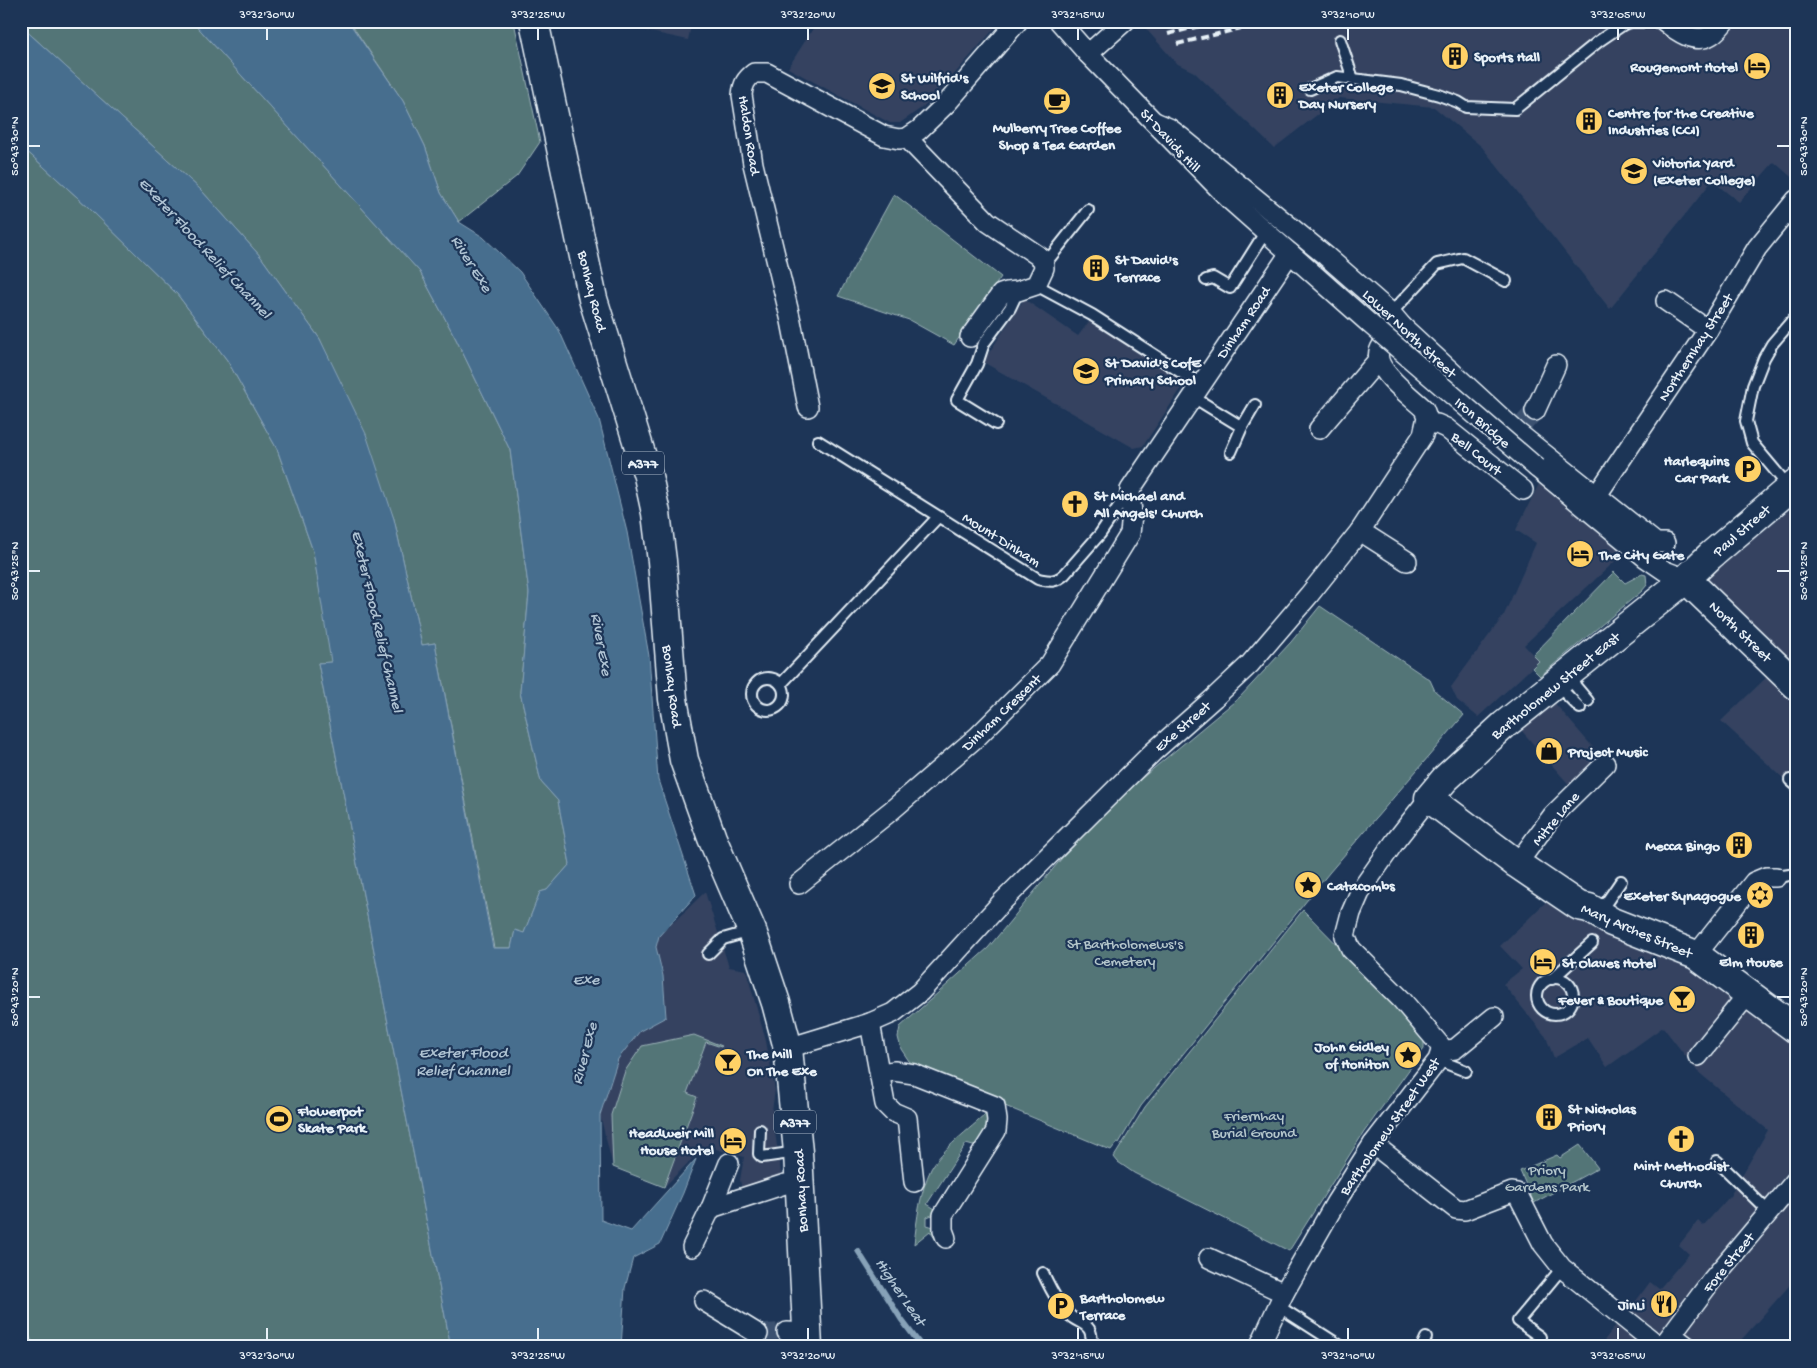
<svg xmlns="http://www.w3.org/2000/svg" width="1817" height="1368" font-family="'Gochi Hand',sans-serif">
  <rect width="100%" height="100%" fill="#1d3557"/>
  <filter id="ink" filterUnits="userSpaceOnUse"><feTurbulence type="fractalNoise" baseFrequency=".02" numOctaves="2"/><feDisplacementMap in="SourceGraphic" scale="10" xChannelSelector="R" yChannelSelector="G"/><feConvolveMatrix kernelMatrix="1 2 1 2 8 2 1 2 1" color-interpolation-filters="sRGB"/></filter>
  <g filter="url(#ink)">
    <g fill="#344361">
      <path d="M600,21H692L688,40Z"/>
      <path d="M821,21H1001L930,102L900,123H890L788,68L814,27Z"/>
      <path d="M1141,21H1796V181L1774,162L1739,202L1712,181L1610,309L1482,147L1434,107L1339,98L1274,148L1194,72L1176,63L1140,22Z"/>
      <path d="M1024,299L1078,336L1091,319L1187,380L1143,446L1134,448L983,362Z"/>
      <path d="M1540,482L1619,545L1624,553L1524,645L1539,661L1478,717L1457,700L1451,687L1504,615L1536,543L1516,530Z"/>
      <path d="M1796,504V672L1707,578Z"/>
      <path d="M1770,674L1796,698V790L1721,721Z"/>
      <path d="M1553,701L1603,759L1572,788L1521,730Z"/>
      <path d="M705,892L729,967L746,970L766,1041L775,1090L772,1111L782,1181L743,1194L740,1180L744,1157L705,1146L664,1187L613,1167L600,1115L618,1059L640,1031L666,1017L663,976L656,947L659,936Z"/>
      <path d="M1551,897L1665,952L1796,1031V1162L1704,1274L1655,1339L1625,1316L1650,1282L1659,1289L1689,1254L1679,1245L1698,1221L1703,1226L1730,1196L1768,1130L1697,1071L1663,1027L1607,1067L1588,1038L1554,1058L1546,1037L1503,984L1522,969L1500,946Z"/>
      <path d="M1796,1190V1278L1735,1347H1673Z"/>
      <path d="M1620,1320L1647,1347H1599Z"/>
    </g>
    <g fill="#527577" stroke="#9db3b8">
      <path d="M21,21H192L420,272L456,339L510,450L529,593L520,692L541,782L558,801L570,864L547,890L540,892L524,933L515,931L511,948H494L435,643L422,645L394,519L320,339L261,257L201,190L21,26Z"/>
      <path d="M349,21L514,22L540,142L517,176L459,222L441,193L425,146L403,101Z"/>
      <path d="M21,146L88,207L177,294L227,360L277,449L313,551L332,662L318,663L451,1347H34L21,1314Z"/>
      <path d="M894,194L1001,277L954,345L909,320L838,296Z"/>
      <path d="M1614,572L1625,583L1642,574L1646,575L1647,585L1642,591L1540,676L1532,668L1539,661L1533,655Z"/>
      <path d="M1320,606L1430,680L1435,691L1464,715L1329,873L1141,1106L1119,1143L1117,1142L1111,1150L1005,1106L1001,1101L920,1070L909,1061L901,1049L898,1037L900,1027L988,948L1062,858L1130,788L1240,697L1291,642Z"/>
      <path d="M1303,910L1367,975L1424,1038V1049L1364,1132L1289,1251L1134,1173L1118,1162L1114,1157L1145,1107Z"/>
      <path d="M694,1035L722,1046L721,1047L706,1042L687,1093L697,1097L664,1187L613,1167L611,1115L625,1071L642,1046Z"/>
      <path d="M986,1114L989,1121L988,1128L978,1144L973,1146L966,1144L927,1204L940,1212L927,1217V1225L937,1228L943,1236L937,1242L930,1231L914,1244C917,1219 920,1192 931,1169C941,1150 971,1128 986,1114Z"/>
      <path d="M1580,1145L1598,1168L1534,1203L1520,1171L1557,1155L1560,1158Z"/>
    </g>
    <path fill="#466e8e" stroke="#87a2b8" d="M192,21H348L403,101L425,146L441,193L459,222L483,237L520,272L559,330L599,419L627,532L649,656L658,780L696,895L659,936L656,947L663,976L666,1017L640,1031L618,1059L600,1115L601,1220L631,1231L696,1159L683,1193L660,1244L633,1258L625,1288L621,1347H451L318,663L331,662L313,551L277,449L227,360L177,294L88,207L21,146V26L201,190L261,257L320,339L366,434L394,519L422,645L435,643L493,948H511L515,930L524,933L540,892L547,890L570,864L558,801L541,782L520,692L529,593L510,450L456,339L420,272Z"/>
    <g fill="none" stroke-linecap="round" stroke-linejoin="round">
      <path stroke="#87a2b8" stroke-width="5.5" d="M858,1251L901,1319L922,1347"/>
      <g stroke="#3b516f" stroke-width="19" stroke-dasharray="19 9" stroke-linecap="butt">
        <path d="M1523,424L1535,411"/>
        <path d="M758,1334L787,1332"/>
      </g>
      <g stroke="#e8f1f8" stroke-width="14">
        <g id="lane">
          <path d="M1340,40L1353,79"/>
          <path d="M1310,89L1337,77L1401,85L1439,95L1458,102L1466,107L1515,109L1599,41L1624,24L1631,22H1664"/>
          <path d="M1045,264L1088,210"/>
          <path d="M1206,280L1213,278L1230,288L1266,231"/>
          <path d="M1036,285L1092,315L1201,385"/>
          <path d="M1391,313L1437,264L1463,258L1506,281"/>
          <path d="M1193,397L1242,427"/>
          <path d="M996,424L957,400L977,364L984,343L1010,308L1018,291"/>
          <path d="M818,441L1038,579C1050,581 1055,583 1065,574L1100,534L1129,491"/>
          <path d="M1231,452L1242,427L1255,405"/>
          <path d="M1789,487L1752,443L1746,421L1753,386L1764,358L1772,344L1796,316"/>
          <path d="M1567,676L1588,701"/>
          <circle cx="768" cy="694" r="16"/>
          <path d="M781,684L938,517"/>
          <path d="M1556,684L1580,708"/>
          <path d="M1790,780L1796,785"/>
          <path d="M1776,877L1796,874"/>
          <path d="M1594,906L1606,903L1621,881"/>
          <path d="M708,954L723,939L751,931"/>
          <circle cx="1555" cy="996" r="18"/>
          <path d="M1552,979L1592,943"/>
          <path d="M1438,1060L1466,1071"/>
          <path d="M760,1130L759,1154L762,1157L797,1152"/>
          <path d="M1717,1161L1769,1212"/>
          <path d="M1043,1273C1049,1286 1061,1310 1073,1318C1080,1323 1084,1322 1089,1329C1093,1335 1090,1341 1095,1347"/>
          <path d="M1278,1306L1342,1347"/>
          <path d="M1540,1337L1518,1321L1562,1268"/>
          <path d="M1422,1347L1426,1338"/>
        </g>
      </g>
      <g stroke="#e8f1f8" stroke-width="22">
        <g id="street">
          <path d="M1059,21L1088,54L1231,201L1370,324"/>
          <path d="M1664,21C1676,31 1695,45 1711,35C1716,32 1721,26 1725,21"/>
          <path d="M1088,54L1125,21"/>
          <path d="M1155,122L1169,128L1182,138L1326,256L1391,313L1402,326L1517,432L1656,543H1665"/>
          <path d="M907,138L988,222L1043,259L1044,268L1036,285L1018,291L1007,292L1001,294L970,337"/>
          <path d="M1666,301L1708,330"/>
          <path d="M808,407L791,321L753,164L742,95C743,84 746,79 754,73H767L884,136L899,139L907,138L919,130L947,103L1018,21"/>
          <path d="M1535,411L1556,365"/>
          <path d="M1427,424H1437L1446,428L1523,490"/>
          <path d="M1319,429L1378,360"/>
          <path d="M1537,468L1646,558L1665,571L1686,579"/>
          <path d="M1597,495L1708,330L1757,248L1796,200"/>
          <path d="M1360,531L1407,561"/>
          <path d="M1517,864L1553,815L1605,764"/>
          <path d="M799,884L892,810L978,736L1050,664L1130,534L1132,514L1130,490L1290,253"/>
          <path d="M1696,955L1754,882L1766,877H1776"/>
          <path d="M870,1023L885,1104L893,1112L907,1118L914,1182"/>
          <path d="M788,1048L870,1023L893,1013L920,992L1003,901L1153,752L1214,698L1250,664L1309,595L1360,531L1423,435L1427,417L1424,409C1412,397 1370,368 1380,349C1384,340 1396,332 1402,326"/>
          <path d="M1441,1051L1455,1049L1494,1017"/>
          <path d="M1698,1056L1748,994"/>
          <path d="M881,1073L894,1071L914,1074L995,1106L997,1120L996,1131L943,1215V1230L946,1238"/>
          <path d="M1373,1144L1456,1209L1465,1210L1512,1192L1517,1193L1543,1244L1562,1268L1660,1347"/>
          <path d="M711,1208L785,1184"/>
          <path d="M692,1247L711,1208L729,1163"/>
          <path d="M1209,1258L1284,1293"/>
          <path d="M704,1301L758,1334"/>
          <path d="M787,1332L808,1333"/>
          <path d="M1672,1335L1688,1347"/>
          <path d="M1259,1347L1284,1293L1336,1202L1373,1144L1438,1060L1441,1051L1440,1045L1401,999L1351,949L1345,936L1351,913L1361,890L1396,840L1429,798"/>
          <path d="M1662,1347L1712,1280L1796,1180"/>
        </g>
      </g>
      <g stroke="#e8f1f8" stroke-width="31">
        <g id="secondary">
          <path d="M1796,483L1710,556L1686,579L1504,725L1445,779L1429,798L1517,864L1579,906L1589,908L1612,922L1696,955L1796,1029"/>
          <path d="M1686,579L1796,685"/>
        </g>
      </g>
      <g stroke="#e8f1f8" stroke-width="31">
        <path id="highway" d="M534,21L593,299L648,476L656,513L662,561L673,699L684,760L712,838L752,931L776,1003L788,1048L798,1152L808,1347"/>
      </g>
      <use href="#lane" stroke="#1d3557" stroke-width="10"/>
      <use href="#street" stroke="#1d3557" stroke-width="19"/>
      <use href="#secondary" stroke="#1d3557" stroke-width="28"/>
      <use href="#highway" stroke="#1d3557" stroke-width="28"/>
      <g stroke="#e8f1f8" stroke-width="4" stroke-dasharray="8 4" stroke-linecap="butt">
        <path d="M658,21L679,27"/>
        <path d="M1168,34L1220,21"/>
        <path d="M1177,44L1270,21"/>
      </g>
      <g stroke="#e8f1f8" stroke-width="22" stroke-linecap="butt">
        <path id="street-bridge" d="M1370,324L1537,468"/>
      </g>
      <use href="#street-bridge" stroke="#1d3557" stroke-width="19"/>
    </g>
  </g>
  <path fill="none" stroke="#e8f1f8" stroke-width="2" d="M267,28V40M538,28V40M808,28V40M1078,28V40M1348,28V40M1618,28V40M28,146H40M1777,146H1790M28,571H40M1777,571H1790M28,997H40M1777,997H1790M267,1328V1340M538,1328V1340M808,1328V1340M1078,1328V1340M1348,1328V1340M1618,1328V1340"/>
  <defs>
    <g id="building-disc" transform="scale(1.4375)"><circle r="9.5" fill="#ffd166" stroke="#1d3557"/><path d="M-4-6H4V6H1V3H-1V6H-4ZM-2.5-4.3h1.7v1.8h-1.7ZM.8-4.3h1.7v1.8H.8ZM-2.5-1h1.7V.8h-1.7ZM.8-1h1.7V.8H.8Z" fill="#111"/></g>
    <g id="hotel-disc" transform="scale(1.4375)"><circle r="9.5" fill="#ffd166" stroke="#1d3557"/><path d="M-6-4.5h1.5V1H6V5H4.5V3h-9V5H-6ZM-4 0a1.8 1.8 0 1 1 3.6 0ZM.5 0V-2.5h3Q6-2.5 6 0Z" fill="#111"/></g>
    <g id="school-disc" transform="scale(1.4375)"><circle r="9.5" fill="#ffd166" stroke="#1d3557"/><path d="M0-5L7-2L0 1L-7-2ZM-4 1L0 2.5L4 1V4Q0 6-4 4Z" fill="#111"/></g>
    <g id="cafe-disc" transform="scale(1.4375)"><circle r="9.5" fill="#ffd166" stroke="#1d3557"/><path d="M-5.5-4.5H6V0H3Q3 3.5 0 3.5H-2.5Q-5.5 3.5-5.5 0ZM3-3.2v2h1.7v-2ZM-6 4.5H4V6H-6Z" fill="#111"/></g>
    <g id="university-disc" transform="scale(1.4375)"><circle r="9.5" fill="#ffd166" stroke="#1d3557"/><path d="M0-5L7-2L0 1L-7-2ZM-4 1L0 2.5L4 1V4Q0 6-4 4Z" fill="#111"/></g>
    <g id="parking-disc" transform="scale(1.4375)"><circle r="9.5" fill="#ffd166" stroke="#1d3557"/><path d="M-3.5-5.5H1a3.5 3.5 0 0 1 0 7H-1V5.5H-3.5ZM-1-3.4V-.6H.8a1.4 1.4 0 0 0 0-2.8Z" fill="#111"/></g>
    <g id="church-disc" transform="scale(1.4375)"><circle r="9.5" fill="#ffd166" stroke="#1d3557"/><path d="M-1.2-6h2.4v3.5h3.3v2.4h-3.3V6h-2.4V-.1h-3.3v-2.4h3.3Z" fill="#111"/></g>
    <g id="shop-disc" transform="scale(1.4375)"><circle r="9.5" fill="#ffd166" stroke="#1d3557"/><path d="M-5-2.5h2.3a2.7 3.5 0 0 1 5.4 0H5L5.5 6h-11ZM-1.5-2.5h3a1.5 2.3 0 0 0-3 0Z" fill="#111"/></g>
    <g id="sight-disc" transform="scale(1.4375)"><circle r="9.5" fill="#ffd166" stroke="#1d3557"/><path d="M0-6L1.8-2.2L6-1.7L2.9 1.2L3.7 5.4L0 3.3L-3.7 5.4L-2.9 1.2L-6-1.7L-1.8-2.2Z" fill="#111"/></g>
    <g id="synagogue-disc" transform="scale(1.4375)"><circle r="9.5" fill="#ffd166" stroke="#1d3557"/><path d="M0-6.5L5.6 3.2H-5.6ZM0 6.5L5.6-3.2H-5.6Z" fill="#111"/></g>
    <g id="bar-disc" transform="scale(1.4375)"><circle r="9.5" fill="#ffd166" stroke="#1d3557"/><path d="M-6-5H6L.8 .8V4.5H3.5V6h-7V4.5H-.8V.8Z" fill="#111"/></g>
    <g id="stadium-disc" transform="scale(1.4375)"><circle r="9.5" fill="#ffd166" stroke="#1d3557"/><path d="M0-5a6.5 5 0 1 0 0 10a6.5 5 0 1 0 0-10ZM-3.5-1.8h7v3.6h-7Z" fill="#111"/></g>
    <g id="restaurant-disc" transform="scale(1.4375)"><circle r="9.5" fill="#ffd166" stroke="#1d3557"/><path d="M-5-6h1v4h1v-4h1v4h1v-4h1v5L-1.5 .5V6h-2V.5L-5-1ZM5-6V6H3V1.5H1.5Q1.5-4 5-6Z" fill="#111"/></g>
  </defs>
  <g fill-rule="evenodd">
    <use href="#building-disc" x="1455" y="56"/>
    <use href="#hotel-disc" x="1757" y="66"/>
    <use href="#school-disc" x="882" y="86"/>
    <use href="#building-disc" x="1280" y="95"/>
    <use href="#cafe-disc" x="1057" y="101"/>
    <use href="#building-disc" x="1589" y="121"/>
    <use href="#university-disc" x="1634" y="171"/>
    <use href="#building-disc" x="1096" y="268"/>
    <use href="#school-disc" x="1086" y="371"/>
    <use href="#parking-disc" x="1748" y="469"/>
    <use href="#church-disc" x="1075" y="504"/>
    <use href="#hotel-disc" x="1580" y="554"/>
    <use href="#shop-disc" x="1549" y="751"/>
    <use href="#building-disc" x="1739" y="845"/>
    <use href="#sight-disc" x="1308" y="885"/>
    <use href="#synagogue-disc" x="1760" y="895"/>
    <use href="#building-disc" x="1751" y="935"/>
    <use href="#hotel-disc" x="1543" y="962"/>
    <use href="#bar-disc" x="1682" y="999"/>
    <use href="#sight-disc" x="1408" y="1055"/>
    <use href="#bar-disc" x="728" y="1062"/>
    <use href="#building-disc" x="1549" y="1117"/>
    <use href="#stadium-disc" x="279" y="1119"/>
    <use href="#church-disc" x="1681" y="1139"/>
    <use href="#hotel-disc" x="733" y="1141"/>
    <use href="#restaurant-disc" x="1664" y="1304"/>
    <use href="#parking-disc" x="1061" y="1306"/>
  </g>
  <g text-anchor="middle" stroke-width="4.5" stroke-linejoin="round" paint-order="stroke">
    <g fill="#1d3557" stroke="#abb9c8" stroke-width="1">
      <rect x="622" y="451.5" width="42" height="23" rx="4"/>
      <rect x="774" y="1110.5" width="42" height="23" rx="4"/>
    </g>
    <g font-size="14" font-weight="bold" fill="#e8f1f8">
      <text x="643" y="468">A377</text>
      <text x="795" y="1127">A377</text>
    </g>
    <g font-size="15" font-weight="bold" fill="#e8f1f8" stroke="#1d3557" text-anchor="start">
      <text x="1474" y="61">Sports Hall</text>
      <text x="1738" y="71" text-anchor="end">Rougemont Hotel</text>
      <text x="901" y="82">St Wilfrid's<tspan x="901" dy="17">School</tspan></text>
      <text x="1299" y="91">Exeter College<tspan x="1299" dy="17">Day Nursery</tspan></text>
      <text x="1608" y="117">Centre for the Creative<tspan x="1608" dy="17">Industries (CCI)</tspan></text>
      <text x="1057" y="132" text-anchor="middle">Mulberry Tree Coffee<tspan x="1057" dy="17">Shop &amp; Tea Garden</tspan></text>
      <text x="1653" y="167">Victoria Yard<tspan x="1653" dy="17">(Exeter College)</tspan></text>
      <text x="1115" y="264">St David's<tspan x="1115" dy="17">Terrace</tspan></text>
      <text x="1105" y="367">St David's CofE<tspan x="1105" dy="17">Primary School</tspan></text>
      <text x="1729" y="465" text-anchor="end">Harlequins<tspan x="1729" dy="17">Car Park</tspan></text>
      <text x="1094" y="500">St Michael and<tspan x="1094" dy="17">All Angels' Church</tspan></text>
      <text x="1599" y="559">The City Gate</text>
      <text x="1568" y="756">Project Music</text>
      <text x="1720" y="850" text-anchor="end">Mecca Bingo</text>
      <text x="1327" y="890">Catacombs</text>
      <text x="1741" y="900" text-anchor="end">Exeter Synagogue</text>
      <text x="1751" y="966" text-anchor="middle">Elm House</text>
      <text x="1562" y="967">St Olaves Hotel</text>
      <text x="1663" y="1004" text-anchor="end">Fever &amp; Boutique</text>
      <text x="1389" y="1051" text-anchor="end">John Gidley<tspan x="1389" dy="17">of Honiton</tspan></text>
      <text x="747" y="1058">The Mill<tspan x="747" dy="17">On The Exe</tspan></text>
      <text x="1568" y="1113">St Nicholas<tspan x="1568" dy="17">Priory</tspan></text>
      <text x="298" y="1115">Flowerpot<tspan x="298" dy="17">Skate Park</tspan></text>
      <text x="714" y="1137" text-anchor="end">Headweir Mill<tspan x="714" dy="17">House Hotel</tspan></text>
      <text x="1681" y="1170" text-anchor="middle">Mint Methodist<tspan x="1681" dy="17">Church</tspan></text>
      <text x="1080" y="1302">Bartholomew<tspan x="1080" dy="17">Terrace</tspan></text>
      <text x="1645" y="1309" text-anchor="end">JinLi</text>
    </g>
    <g font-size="15" fill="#e8f1f8" stroke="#1d3557">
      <text transform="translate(750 135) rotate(81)" y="5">Haldon Road</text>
      <text transform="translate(1171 140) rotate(47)" y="5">St Davids Hill</text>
      <text transform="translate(593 291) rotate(76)" y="5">Bonhay Road</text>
      <text transform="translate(1243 322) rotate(-56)" y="5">Dinham Road</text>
      <text transform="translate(1410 333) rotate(43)" y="5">Lower North Street</text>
      <text transform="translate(1695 347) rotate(-57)" y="5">Northernhay Street</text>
      <text transform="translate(1483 422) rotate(41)" y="5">Iron Bridge</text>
      <text transform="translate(1477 453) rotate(39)" y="5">Bell Court</text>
      <text transform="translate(1741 530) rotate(-41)" y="5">Paul Street</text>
      <text transform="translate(1002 539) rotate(32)" y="5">Mount Dinham</text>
      <text transform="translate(1741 631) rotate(44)" y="5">North Street</text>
      <text transform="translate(1555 685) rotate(-39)" y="5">Bartholomew Street East</text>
      <text transform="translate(673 686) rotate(83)" y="5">Bonhay Road</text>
      <text transform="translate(1001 712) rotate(-44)" y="5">Dinham Crescent</text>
      <text transform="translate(1182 726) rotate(-41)" y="5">Exe Street</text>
      <text transform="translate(1555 818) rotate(-50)" y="5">Mitre Lane</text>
      <text transform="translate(1637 930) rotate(23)" y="5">Mary Arches Street</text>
      <text transform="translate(1389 1126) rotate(-55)" y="5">Bartholomew Street West</text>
      <text transform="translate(800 1191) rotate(-93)" y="5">Bonhay Road</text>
      <text transform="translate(1728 1262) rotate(-51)" y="5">Fore Street</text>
    </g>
    <g font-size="15" fill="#b4c6cb" stroke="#1d3557">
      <text x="1125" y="948">St Bartholomews's<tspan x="1125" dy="17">Cemetery</tspan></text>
      <text x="1254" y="1120">Friernhay<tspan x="1254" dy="17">Burial Ground</tspan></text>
      <text x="1547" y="1174">Priory<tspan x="1547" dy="17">Gardens Park</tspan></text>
    </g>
    <g font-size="16" font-style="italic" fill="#afc3d3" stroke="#1d3557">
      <text transform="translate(206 247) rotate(47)" y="6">Exeter Flood Relief Channel</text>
      <text transform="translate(473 263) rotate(58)" y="6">River Exe</text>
      <text transform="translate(379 621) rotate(77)" y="6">Exeter Flood Relief Channel</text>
      <text transform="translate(603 644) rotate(80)" y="6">River Exe</text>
      <text x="586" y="984">Exe</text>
      <text x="463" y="1057">Exeter Flood<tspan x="463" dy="18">Relief Channel</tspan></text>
      <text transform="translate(583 1053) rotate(-75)" y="6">River Exe</text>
      <text transform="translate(902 1291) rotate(56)" y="6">Higher Leat</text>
    </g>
  </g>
  <rect width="1817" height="1368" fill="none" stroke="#1d3557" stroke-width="55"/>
  <rect x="28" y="28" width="1762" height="1312" fill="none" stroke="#e8f1f8" stroke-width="2"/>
  <g font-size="12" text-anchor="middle" fill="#e8f1f8">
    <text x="267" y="18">3°32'30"W</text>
    <text x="538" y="18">3°32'25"W</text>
    <text x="808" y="18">3°32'20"W</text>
    <text x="1078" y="18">3°32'15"W</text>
    <text x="1348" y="18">3°32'10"W</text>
    <text x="1618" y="18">3°32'05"W</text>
    <text transform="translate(14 146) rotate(-90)" y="4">50°43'30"N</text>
    <text transform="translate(1803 146) rotate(-90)" y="4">50°43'30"N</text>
    <text transform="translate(14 571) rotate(-90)" y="4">50°43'25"N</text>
    <text transform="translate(1803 571) rotate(-90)" y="4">50°43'25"N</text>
    <text transform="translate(14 997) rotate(-90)" y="4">50°43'20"N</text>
    <text transform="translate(1803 997) rotate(-90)" y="4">50°43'20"N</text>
    <text x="267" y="1359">3°32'30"W</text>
    <text x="538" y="1359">3°32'25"W</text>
    <text x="808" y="1359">3°32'20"W</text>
    <text x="1078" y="1359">3°32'15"W</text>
    <text x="1348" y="1359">3°32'10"W</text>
    <text x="1618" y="1359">3°32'05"W</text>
  </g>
</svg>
